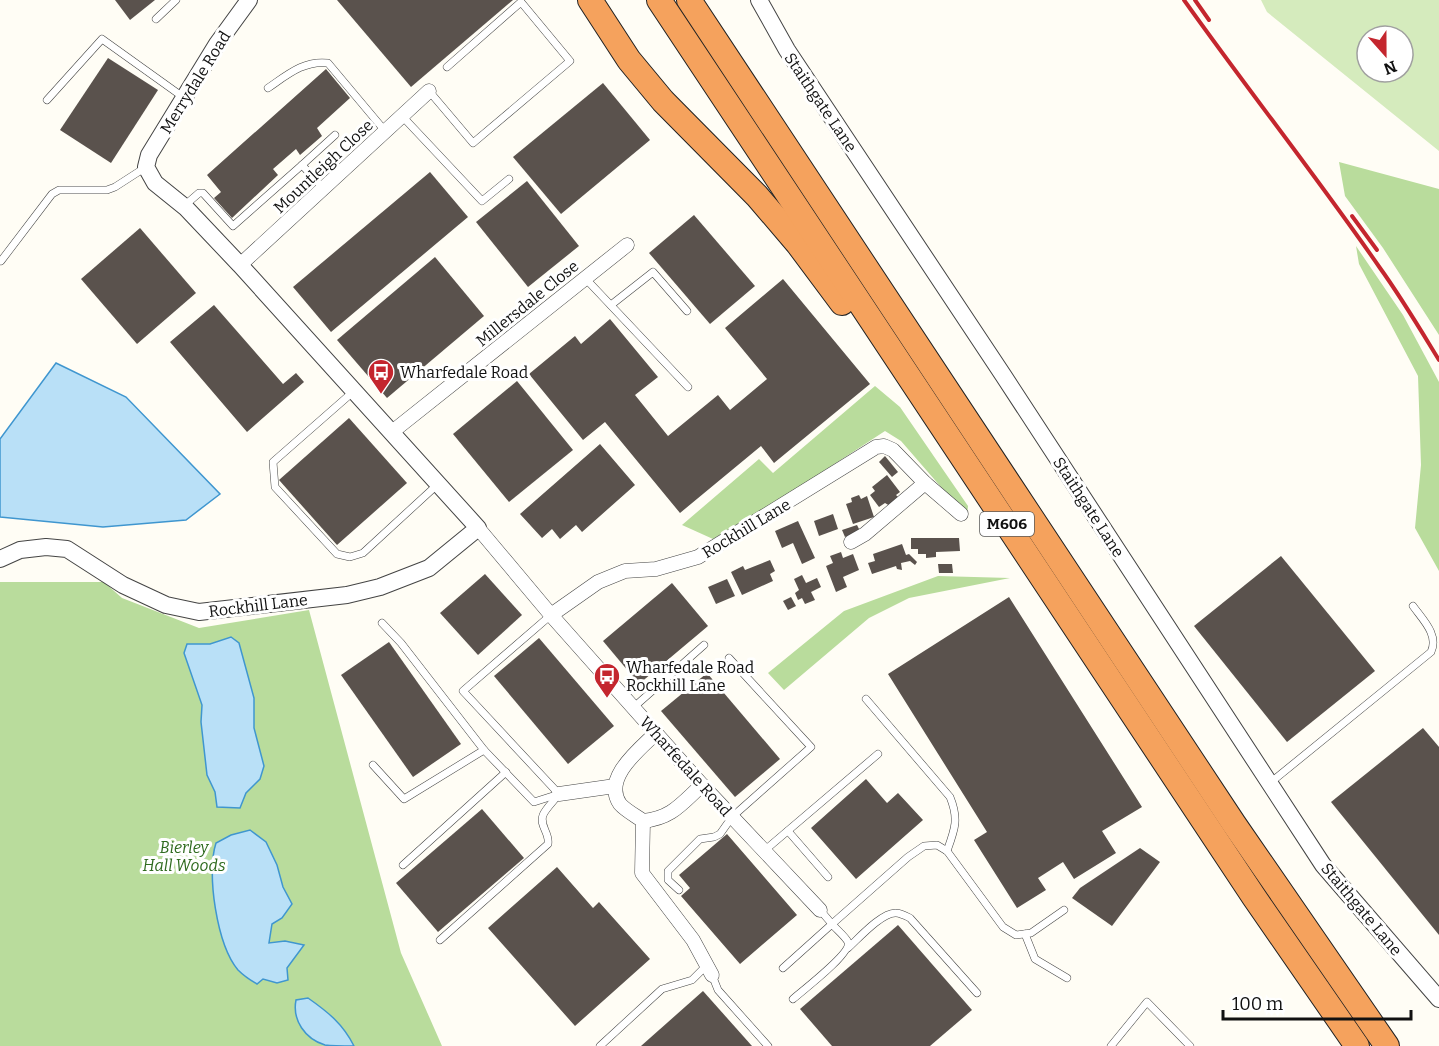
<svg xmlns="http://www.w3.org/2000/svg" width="1439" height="1046" font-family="Bitter,serif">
  <rect width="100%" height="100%" fill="#fffdf5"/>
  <path fill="#d5ebbd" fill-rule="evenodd" d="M1261,0H1439V151L1267,12ZM1367,36H1403V72H1367Z"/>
  <g fill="#b9dc9c">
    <path d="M1339,162L1439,189V335L1383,248L1345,196Z"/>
    <path d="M1356,246L1403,315L1439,382V571L1415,528L1421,465L1418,376L1359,264Z"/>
    <path d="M875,386L900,407L968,506L967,517L901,441L885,431L784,497L713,539L682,525L759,459L773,473Z"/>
    <path d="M938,576L1010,578L909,598L869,618L784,690L768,673L844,611Z"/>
    <path d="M0,582H104L122,598L199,628L309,610L401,953L442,1046H0Z"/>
  </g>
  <g fill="#b9e0f7" stroke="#3f96cf" stroke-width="1.5">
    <path d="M56,363L126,397L220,494L186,520L103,527L0,517V439Z"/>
    <path d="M231,637L239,643L254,698V728L264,766L260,779L246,793L240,808L217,807L215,792L207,775L201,722L202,705L184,653L187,644H210Z"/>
    <path d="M250,830L266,842L277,865L283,887L292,904L282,918L272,924L269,943L285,941L304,945L287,968L288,980L277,983L263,979L257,984C250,980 243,975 238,970C217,945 206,873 216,843L231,835Z"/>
    <path d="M308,998C328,1012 343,1024 354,1046C345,1046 333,1046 325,1045C305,1039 292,1020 296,1000Z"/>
  </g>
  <g fill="#5a524d">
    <path d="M115,0H155L130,20Z"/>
    <path d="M337,0H513L411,87Z"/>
    <path d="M108,58L158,90L111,163L60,130Z"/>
    <path d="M326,69L350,98L317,128L322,136L300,155L296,149L273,169L278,175L232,218L214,198L221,192L207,175Z"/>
    <path d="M603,83L650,140L561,214L513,157Z"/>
    <path d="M430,172L468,217L331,332L293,287Z"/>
    <path d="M527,181L579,246L528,287L476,222Z"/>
    <path d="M694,215L755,286L710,324L649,253Z"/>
    <path d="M140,228L196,293L137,344L81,279Z"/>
    <path d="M435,257L484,316L387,398L337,340Z"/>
    <path d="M783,279L870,384L774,463L761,446L680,513L605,422L583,440L529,374L575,336L581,344L610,319L658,377L635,395L668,436L718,395L730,410L767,379L725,328Z"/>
    <path d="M214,305L283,384L296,373L304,382L247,432L170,342Z"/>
    <path d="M517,381L573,450L509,502L453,434Z"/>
    <path d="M349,418L407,483L337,545L279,480Z"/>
    <path d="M600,444L635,485L582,532L576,525L560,539L552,529L542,538L520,514Z"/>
    <path d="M885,456L898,472L892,477L879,462Z"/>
    <path d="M887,475L900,492L896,495L898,497L890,506L885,503L879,507L870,495L875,491L872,487Z"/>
    <path d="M859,495L861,499L867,496L874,517L853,524L846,504L852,502L851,498Z"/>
    <path d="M833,514L838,529L819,536L814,521Z"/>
    <path d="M798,521L815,558L802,564L793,543L782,548L775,531Z"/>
    <path d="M857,525L860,531L845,537L842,530Z"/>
    <path d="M911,538H959L960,551L936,552V557L926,558V554H918V549H911Z"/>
    <path d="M902,544L906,555L909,554L917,562L915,565L910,561L901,563L902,570L897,569L896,566L872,574L868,563L875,561L873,554Z"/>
    <path d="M841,552L843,558L853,554L859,570L843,577L847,587L836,592L826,566L833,563L830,556Z"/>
    <path d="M1281,556L1375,671L1287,742L1194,626Z"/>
    <path d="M770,560L775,571L770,574L773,581L742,595L731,572L743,566L745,570Z"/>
    <path d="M938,564H952L953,573H939Z"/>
    <path d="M485,574L522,615L478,655L440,613Z"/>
    <path d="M802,575L806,583L817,578L821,587L811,592L815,600L805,604L802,598L798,600L795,593L799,590L794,579Z"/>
    <path d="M727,579L735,596L716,604L708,587Z"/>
    <path d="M672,583L708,626L639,684L603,641Z"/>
    <path d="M791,597L796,606L788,610L783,601Z"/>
    <path d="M1009,597L1142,807L1102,831L1116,853L1074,879L1063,862L1038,878L1046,890L1017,908L974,840L987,832L888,674Z"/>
    <path d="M539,638L614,726L568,764L494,676Z"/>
    <path d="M389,642L461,744L413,777L341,675Z"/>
    <path d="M707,673L780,759L735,797L661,711Z"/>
    <path d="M1423,728L1439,747V935L1331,802Z"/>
    <path d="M866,779L887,803L898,793L923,820L856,879L811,828Z"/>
    <path d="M482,809L524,858L438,932L396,883Z"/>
    <path d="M727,834L797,915L740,964L681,896L690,888L679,875Z"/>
    <path d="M1140,848L1160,862L1112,926L1072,898L1080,888Z"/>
    <path d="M557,867L593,908L599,902L650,959L575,1026L488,928Z"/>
    <path d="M898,925L972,1010L930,1046H832L800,1009Z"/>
    <path d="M703,991L752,1046H641Z"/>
  </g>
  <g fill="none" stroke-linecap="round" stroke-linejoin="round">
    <g stroke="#444" stroke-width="8">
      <g id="service">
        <path d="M156,19L176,0"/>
        <path d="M268,88C287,75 304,60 328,63L385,131"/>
        <path d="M429,91L473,143L570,61L521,2L447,67"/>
        <path d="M47,100L102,39L183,97"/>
        <path d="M402,116L482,201L509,179"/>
        <path d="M323,188L302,165L335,135"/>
        <path d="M184,206L199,193H203L233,226L302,165"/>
        <path d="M1,261L52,194L59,190H107L115,187L146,167"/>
        <path d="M585,278L688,387"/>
        <path d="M611,305L653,272L687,311"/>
        <path d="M354,391L273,462L275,487L337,554L350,557L363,553L437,485"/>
        <path d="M551,615L463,691L559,794"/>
        <path d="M382,623L401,643L484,750"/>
        <path d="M866,699L950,797C959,819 955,829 947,851"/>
        <path d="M634,707L704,645"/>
        <path d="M373,765L404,799L484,750L534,802L559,794"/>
        <path d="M1270,783L1431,652C1439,635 1423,620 1413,606"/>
        <path d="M788,831L828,877"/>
        <path d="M764,851L878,754"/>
        <path d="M403,865L506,772"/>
        <path d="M679,890L668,880V871L700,839L714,837L720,834L732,817L811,747L729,658"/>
        <path d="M820,910L832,924L908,857L924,846L937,845L947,851L1003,927L1016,935L1031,933L1064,910"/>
        <path d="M1025,934L1035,959L1067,978"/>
        <path d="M440,940L548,844C550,833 539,826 543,815C546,808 554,801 559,794"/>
        <path d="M848,948C858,939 882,912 896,913C900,913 906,916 910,918L977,993"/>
        <path d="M783,968L832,924C836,929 845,936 848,942C852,953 802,991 793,999"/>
        <path d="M712,975L718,990L768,1046"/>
        <path d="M600,1046L662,989L692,980L707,965"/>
        <path d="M1111,1046L1147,1002L1190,1046"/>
      </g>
    </g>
    <g stroke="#444" stroke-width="15">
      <g id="minor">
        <path d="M240,265L429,91"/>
        <path d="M392,432L627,245"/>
        <path d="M478,528L551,615L702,785L820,910"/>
        <path d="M851,542L865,534L925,483"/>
        <path d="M551,615L598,582L625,571L656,569L698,557L876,447L884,446L893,450L925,483L961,514"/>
        <path d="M656,733C640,749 602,778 620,804C625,810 636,816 643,821C672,818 681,804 702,785"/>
        <path d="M559,794L615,786"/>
        <path d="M643,821L642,873L693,940L712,975"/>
      </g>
    </g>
    <g stroke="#444" stroke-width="18">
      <g id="tertiary">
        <path d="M759,0L787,50L1003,375L1323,865L1439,999"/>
        <path d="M0,559L20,550L46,547L67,549L123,585L166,605L199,612L347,595L380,587L429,568L478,528L240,265L186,208L155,183L146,167L149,155L217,44L249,0"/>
      </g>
    </g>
    <g stroke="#222" stroke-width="26">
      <g id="motorway">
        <path d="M590,0L629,60L663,101L757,196L798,244L842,303"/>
        <path d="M659,0L1254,897L1357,1046"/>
        <path d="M689,0L1234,824L1387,1046"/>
      </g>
    </g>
    <use href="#service" stroke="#fff" stroke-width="7"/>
    <use href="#minor" stroke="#fff" stroke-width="14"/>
    <use href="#tertiary" stroke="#fff" stroke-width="16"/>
    <use href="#motorway" stroke="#f5a25d" stroke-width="24"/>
    <g stroke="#c4262e" stroke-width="4">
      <path d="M1184,0C1248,90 1317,177 1380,268C1401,297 1420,329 1439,360"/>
      <path d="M1195,0L1209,20"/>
      <path d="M1352,216L1377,250"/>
    </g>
  </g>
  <defs>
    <g id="bus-pin" transform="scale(1.35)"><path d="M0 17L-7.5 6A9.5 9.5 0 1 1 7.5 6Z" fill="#c4262e" stroke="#fff"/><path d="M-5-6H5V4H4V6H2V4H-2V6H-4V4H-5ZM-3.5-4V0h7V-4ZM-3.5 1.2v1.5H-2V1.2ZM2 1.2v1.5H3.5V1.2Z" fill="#fff"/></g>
  </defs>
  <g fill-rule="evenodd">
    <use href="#bus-pin" x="381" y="372"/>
    <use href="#bus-pin" x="607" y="676"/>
  </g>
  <g text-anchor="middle" stroke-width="6" stroke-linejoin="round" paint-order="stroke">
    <rect fill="#fff" stroke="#585858" stroke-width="1.5" x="980" y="512" width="54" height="24" rx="4.5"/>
    <g font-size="15" font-weight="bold" fill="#111">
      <text x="1007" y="529">M606</text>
    </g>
    <g font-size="16" fill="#111" stroke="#fff">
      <text transform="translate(195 82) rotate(-58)" y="6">Merrydale Road</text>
      <text transform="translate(821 102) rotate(56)" y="6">Staithgate Lane</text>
      <text transform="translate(323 166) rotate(-43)" y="6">Mountleigh Close</text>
      <text transform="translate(527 303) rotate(-39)" y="6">Millersdale Close</text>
      <text transform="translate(1089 507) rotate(57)" y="6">Staithgate Lane</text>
      <text transform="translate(746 528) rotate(-31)" y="6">Rockhill Lane</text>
      <text transform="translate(258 605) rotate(-7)" y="6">Rockhill Lane</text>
      <text transform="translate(686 766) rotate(48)" y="6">Wharfedale Road</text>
      <text transform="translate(1362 909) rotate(50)" y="6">Staithgate Lane</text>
    </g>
    <g font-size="16" fill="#111" stroke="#fff" text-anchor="start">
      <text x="400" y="378">Wharfedale Road</text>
      <text x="626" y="673">Wharfedale Road<tspan x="626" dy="18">Rockhill Lane</tspan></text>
    </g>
    <g font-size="16" font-style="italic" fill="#2f6b1f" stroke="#fff">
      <text x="184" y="853">Bierley<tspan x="184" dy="18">Hall Woods</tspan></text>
    </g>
  </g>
  <g transform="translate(1385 54) rotate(159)"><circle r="28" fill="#ffffff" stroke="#a0a0a0" stroke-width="1.5"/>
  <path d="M0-4.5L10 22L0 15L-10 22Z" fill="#c4262e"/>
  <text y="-9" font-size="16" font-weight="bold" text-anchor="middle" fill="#111111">N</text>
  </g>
  <path d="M1223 1010v9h188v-9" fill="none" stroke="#111111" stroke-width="3"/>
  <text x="1232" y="1010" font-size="18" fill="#111111" stroke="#ffffff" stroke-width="4.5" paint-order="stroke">100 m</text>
</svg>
